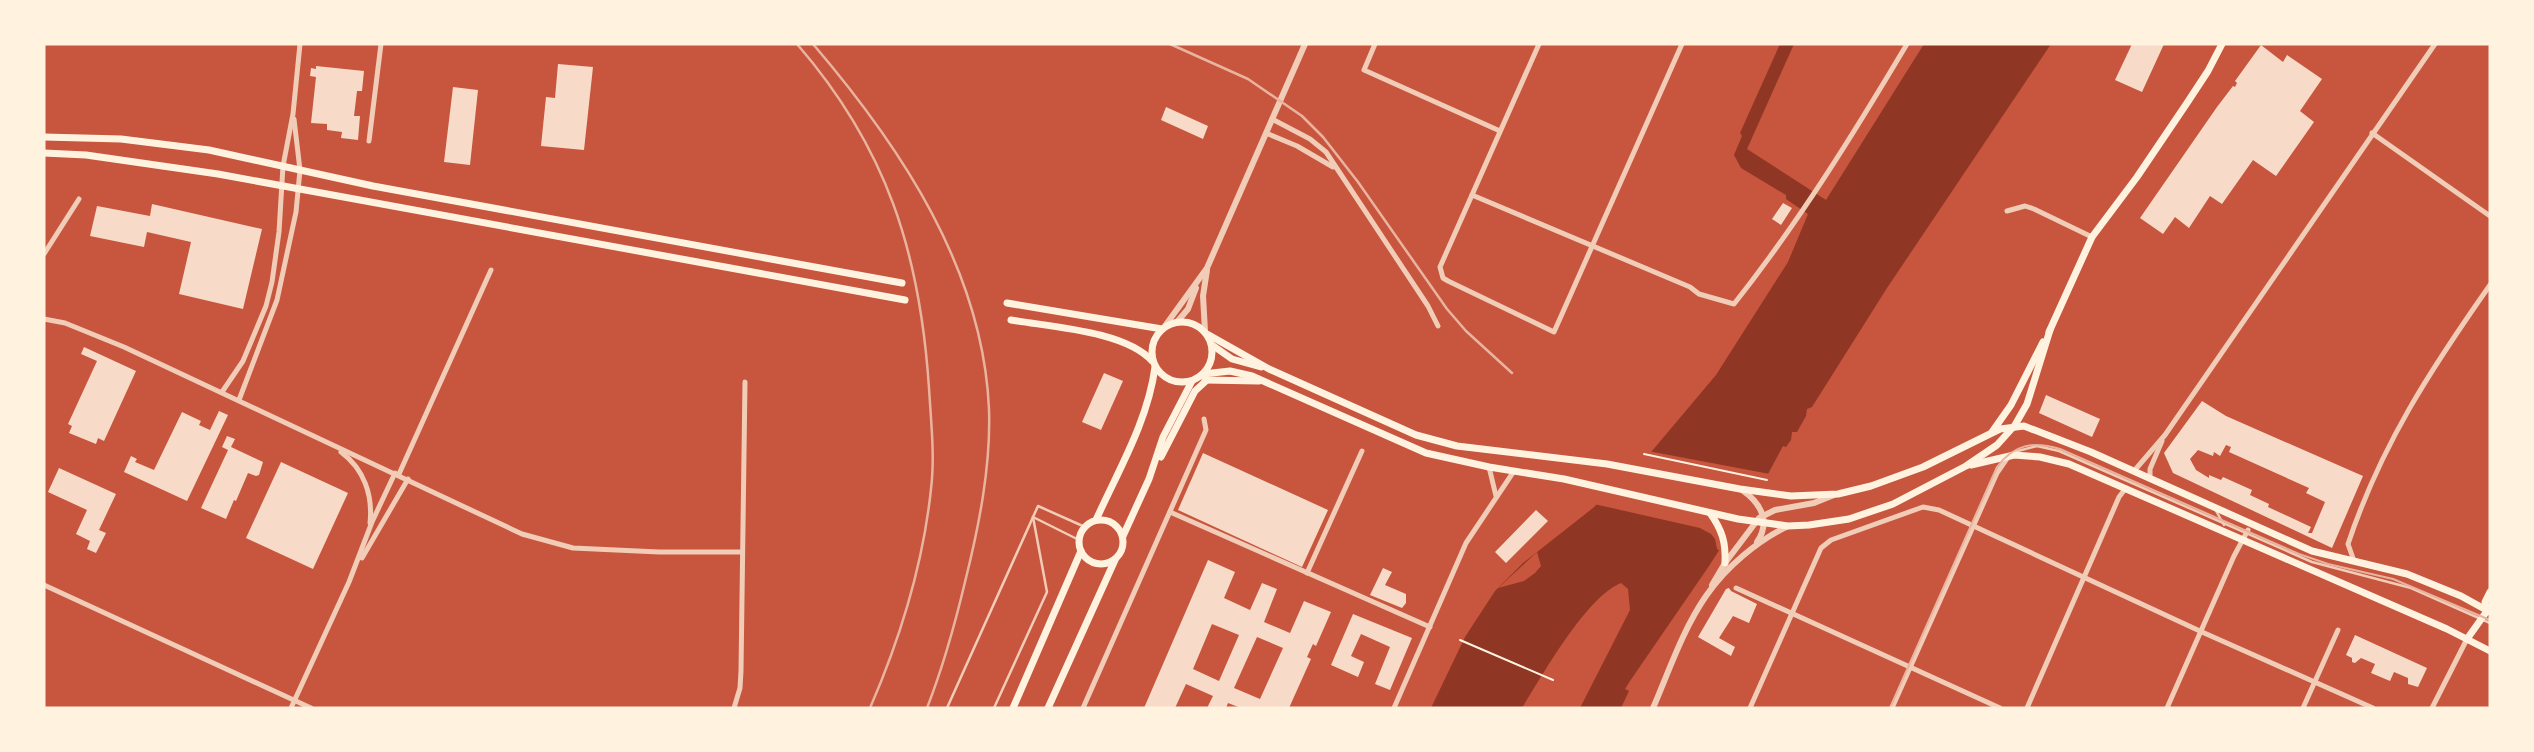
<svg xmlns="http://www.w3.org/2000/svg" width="2534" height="752" font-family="'Golos Text',sans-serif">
  <rect width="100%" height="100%" fill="#c8553d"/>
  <path fill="#8f3625" d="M1780,44H1794L1747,149L1826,200L1924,44H2051L1887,288L1812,407L1807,409L1806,416L1797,432H1792L1791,440L1786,447L1783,446L1768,474L1709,566L1630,681L1625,689L1629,691L1621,708H1580L1630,610L1628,589L1621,583C1586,597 1542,676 1522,708H1431L1465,637L1495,591L1523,563L1593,508L1652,451L1716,375L1788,262L1808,214L1786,199V195L1741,168L1734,155L1742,136L1740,133Z"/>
  <g fill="#c8553d">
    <path d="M1648,451L1770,474L1721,551L1717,549L1715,539L1711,534L1700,528L1594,504Z"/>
    <path d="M1537,552L1541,566L1535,573L1524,581L1498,588Z"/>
  </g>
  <g fill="#f7dbc8" fill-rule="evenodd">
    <path d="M2132,44H2164L2142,92L2115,80Z"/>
    <path d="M2261,45L2283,62L2287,55L2322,79L2300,111L2314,122L2276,176L2253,160L2222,204L2210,196L2189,228L2175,217L2163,234L2140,218L2217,107L2233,86L2235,87L2237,83L2235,81Z"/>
    <path d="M558,64L593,67L584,150L541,146L546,97L555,98Z"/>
    <path d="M316,66L364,71L362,91H357L354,116H360L358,140L341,138L342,132L327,130V124L311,123L316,77L310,76L311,68L316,69Z"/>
    <path d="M453,87L478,90L470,165L444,162Z"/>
    <path d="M1166,107L1208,126L1203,139L1161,120Z"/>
    <path d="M1783,203L1792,208L1781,225L1772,219Z"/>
    <path d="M152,204L262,229L243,309L179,294L191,242L147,232L144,247L90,236L97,206L150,216Z"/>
    <path d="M84,347L136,371L104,441L98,438L96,444L69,433L72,426L68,424L97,361L81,354Z"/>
    <path d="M1104,373L1123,381L1101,430L1082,422Z"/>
    <path d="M2046,395L2100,419L2092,437L2039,413Z"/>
    <path d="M2202,401L2226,416L2363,476L2332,548L2173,473L2164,453ZM2226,445L2231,447L2229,452L2309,488L2306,493L2325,502L2312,533H2308L2311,527L2268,507L2269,504L2250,495L2252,490L2223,477L2221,480L2209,475V478L2196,470L2190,459L2198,450L2213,456L2214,452L2220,456Z"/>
    <path d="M219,411L228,415L187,501L124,472L131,456L137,459L135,462L154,470L182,412L201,421L199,425L210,430Z"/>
    <path d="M227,436L235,439L231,447L263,462L259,475L256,476L248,473L236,501L234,500L226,519L201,508L228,450L222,447Z"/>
    <path d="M1203,453L1328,510L1302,567L1178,510Z"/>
    <path d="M281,462L348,493L313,569L246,538Z"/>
    <path d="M59,468L116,494L99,530L106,533L96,553L87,549L90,541L76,534L87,510L48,492Z"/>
    <path d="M1536,510L1548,521L1506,563L1495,552Z"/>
    <path d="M1208,560L1235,572L1224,598L1250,610L1262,583L1277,589L1264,622L1290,633L1304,601L1331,612L1316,646L1313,644L1307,657L1311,659L1289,708H1241L1228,703L1226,708H1207L1213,696L1186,684L1175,708H1144ZM1212,624L1239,635L1219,681L1193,669ZM1257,637L1283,648L1260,699L1234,688Z"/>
    <path d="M1383,568L1392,572L1385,585L1406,594V603L1402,608L1370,595Z"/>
    <path d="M1729,588L1731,591L1757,604L1749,623L1733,616L1719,638L1735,647L1731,656L1698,637L1726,589Z"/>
    <path d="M1353,614L1412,638L1390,690L1375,684L1390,647L1361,634L1351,656L1364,662L1358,677L1331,665Z"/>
    <path d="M2355,635L2427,668L2418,687L2408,684V678L2394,672L2390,681L2371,673L2375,664L2361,658L2355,663L2352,662V658L2346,655Z"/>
  </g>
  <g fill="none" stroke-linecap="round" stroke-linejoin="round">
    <g stroke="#fff3e0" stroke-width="2">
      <path d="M1644,454L1767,480"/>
      <path d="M1460,640L1553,680"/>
    </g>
    <g stroke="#f1ccb7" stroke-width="2.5">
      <path d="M2014,452L2037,446L2059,451L2312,562L2411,588L2490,623"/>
      <path d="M2215,509L2224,525"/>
      <path d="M1033,517L1079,540"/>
      <path d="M947,708L1038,506L1085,527"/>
      <path d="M994,708L1047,592L1033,517"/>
    </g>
    <g stroke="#f1ccb7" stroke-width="5">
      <path d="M1375,44L1364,70L1500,131"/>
      <path d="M1539,44L1440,267L1443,278L1448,281L1554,332L1682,44"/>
      <path d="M1272,119L1310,139L1326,152L1428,306L1438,326"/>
      <path d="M1266,133L1297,146L1333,167"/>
      <path d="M2372,133L2490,216"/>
      <path d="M369,141L381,44"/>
      <path d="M1472,195L1690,287L1699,294L1734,304C1799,222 1854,133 1907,44"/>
      <path d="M2007,211L2025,206L2034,209L2092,237"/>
      <path d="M44,254L79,199"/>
      <path d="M44,319L65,323L124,347L522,534L573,548L659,552H742"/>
      <path d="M222,392L243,361L266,306L272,282L279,232L283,166L293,114L300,44"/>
      <path d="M239,400L277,300L296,212L300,170L294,119"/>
      <path d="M341,452C364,469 373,495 370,523"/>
      <path d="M1489,467L1496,496"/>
      <path d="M2134,471L2165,435L2435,44"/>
      <path d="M399,474L491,270"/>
      <path d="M2150,479V469L2162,441"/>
      <path d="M1170,512L1430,627"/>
      <path d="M362,558L408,479"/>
      <path d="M2354,561L2348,544C2381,445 2431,369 2490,285"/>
      <path d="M1307,573L1362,451"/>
      <path d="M44,585L311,708"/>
      <path d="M1736,588L2000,708"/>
      <path d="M291,708L349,582L372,522L395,473"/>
      <path d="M734,708L740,688L741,671L745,382"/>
      <path d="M1083,708L1206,430L1204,419"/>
      <path d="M1394,708L1466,543L1514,471"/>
      <path d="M1750,708L1821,548L1831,540L1923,507L1939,510L2202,632L2373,708"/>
      <path d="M1892,708L1997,473L2008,457"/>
      <path d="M2027,708L2119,497L2126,488"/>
      <path d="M2167,708L2234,556L2248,530"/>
      <path d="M2303,708L2338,630"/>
      <path d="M2432,708L2467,639"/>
    </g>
    <g stroke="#f1ccb7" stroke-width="6">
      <path d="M1177,322L1188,309L1196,288"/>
      <path d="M1165,326L1207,268L1305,44"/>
      <path d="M1205,331L1203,296L1207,270"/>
      <path d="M1742,490C1761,503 1771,522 1757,542"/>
      <path d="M1712,585L1725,563L1759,518L1775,510L1814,503L1834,495"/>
      <path d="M1653,708C1669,671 1683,629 1706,596C1726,567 1757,541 1788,526"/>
    </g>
    <g stroke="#fff3e0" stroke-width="7">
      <path d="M44,137L121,139L209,150L373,186L902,283"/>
      <path d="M44,153L86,155L218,174L905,300"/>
      <path d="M1007,303L1162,329"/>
      <path d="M1011,320C1051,327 1125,331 1152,361"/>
      <circle cx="1182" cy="352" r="30"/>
      <path d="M2049,332L2092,237L2137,177L2187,103L2208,71L2222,44"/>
      <path d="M1207,334L1269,369L1416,435L1457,446L1607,464L1740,489L1791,496L1838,494L1871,486L1923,467L2000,429L2024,426L2091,452L2312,551L2407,574L2461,596L2490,612"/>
      <path d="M1212,345L1232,359L1261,367"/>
      <path d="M1203,374L1230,371L1252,376L1426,453L1489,467L1564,479L1738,519L1788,526L1809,525L1849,519L1893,504L1966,466L1997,445L2015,425L2027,404L2050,330"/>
      <path d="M1205,380L1259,381"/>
      <path d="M1992,432L2011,405L2043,342"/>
      <path d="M1161,457L1195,391L1207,380"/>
      <path d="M1971,465L2014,455L2040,457L2069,464L2447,629L2490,651"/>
      <path d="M1710,513C1722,530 1726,542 1725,563"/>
      <circle cx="1101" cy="542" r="22"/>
      <path d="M1096,520C1118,471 1148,421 1155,367"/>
      <path d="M1123,536L1149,479L1163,437L1192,381"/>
      <path d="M2487,611L2485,602L2490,592"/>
      <path d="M2467,639L2487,611"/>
      <path d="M1013,708L1081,551"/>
      <path d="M1048,708L1115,560"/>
    </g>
    <path stroke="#e9b49f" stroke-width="2" d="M1890,708L1997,467C2014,444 2033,441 2060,449L2299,554L2328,564L2393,579L2490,620"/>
    <g stroke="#e9b49f" stroke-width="2.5">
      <path d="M797,44C887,148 920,253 929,388C931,422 935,456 931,489C923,565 900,639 870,708"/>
      <path d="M813,44C901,147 983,270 989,409C991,466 979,526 965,582C955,624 943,667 927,708"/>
      <path d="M1170,44L1248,79L1302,116L1323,137L1358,182L1447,309L1466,331L1512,373"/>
    </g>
  </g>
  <rect width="2534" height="752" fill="none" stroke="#fff3e0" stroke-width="91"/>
</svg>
